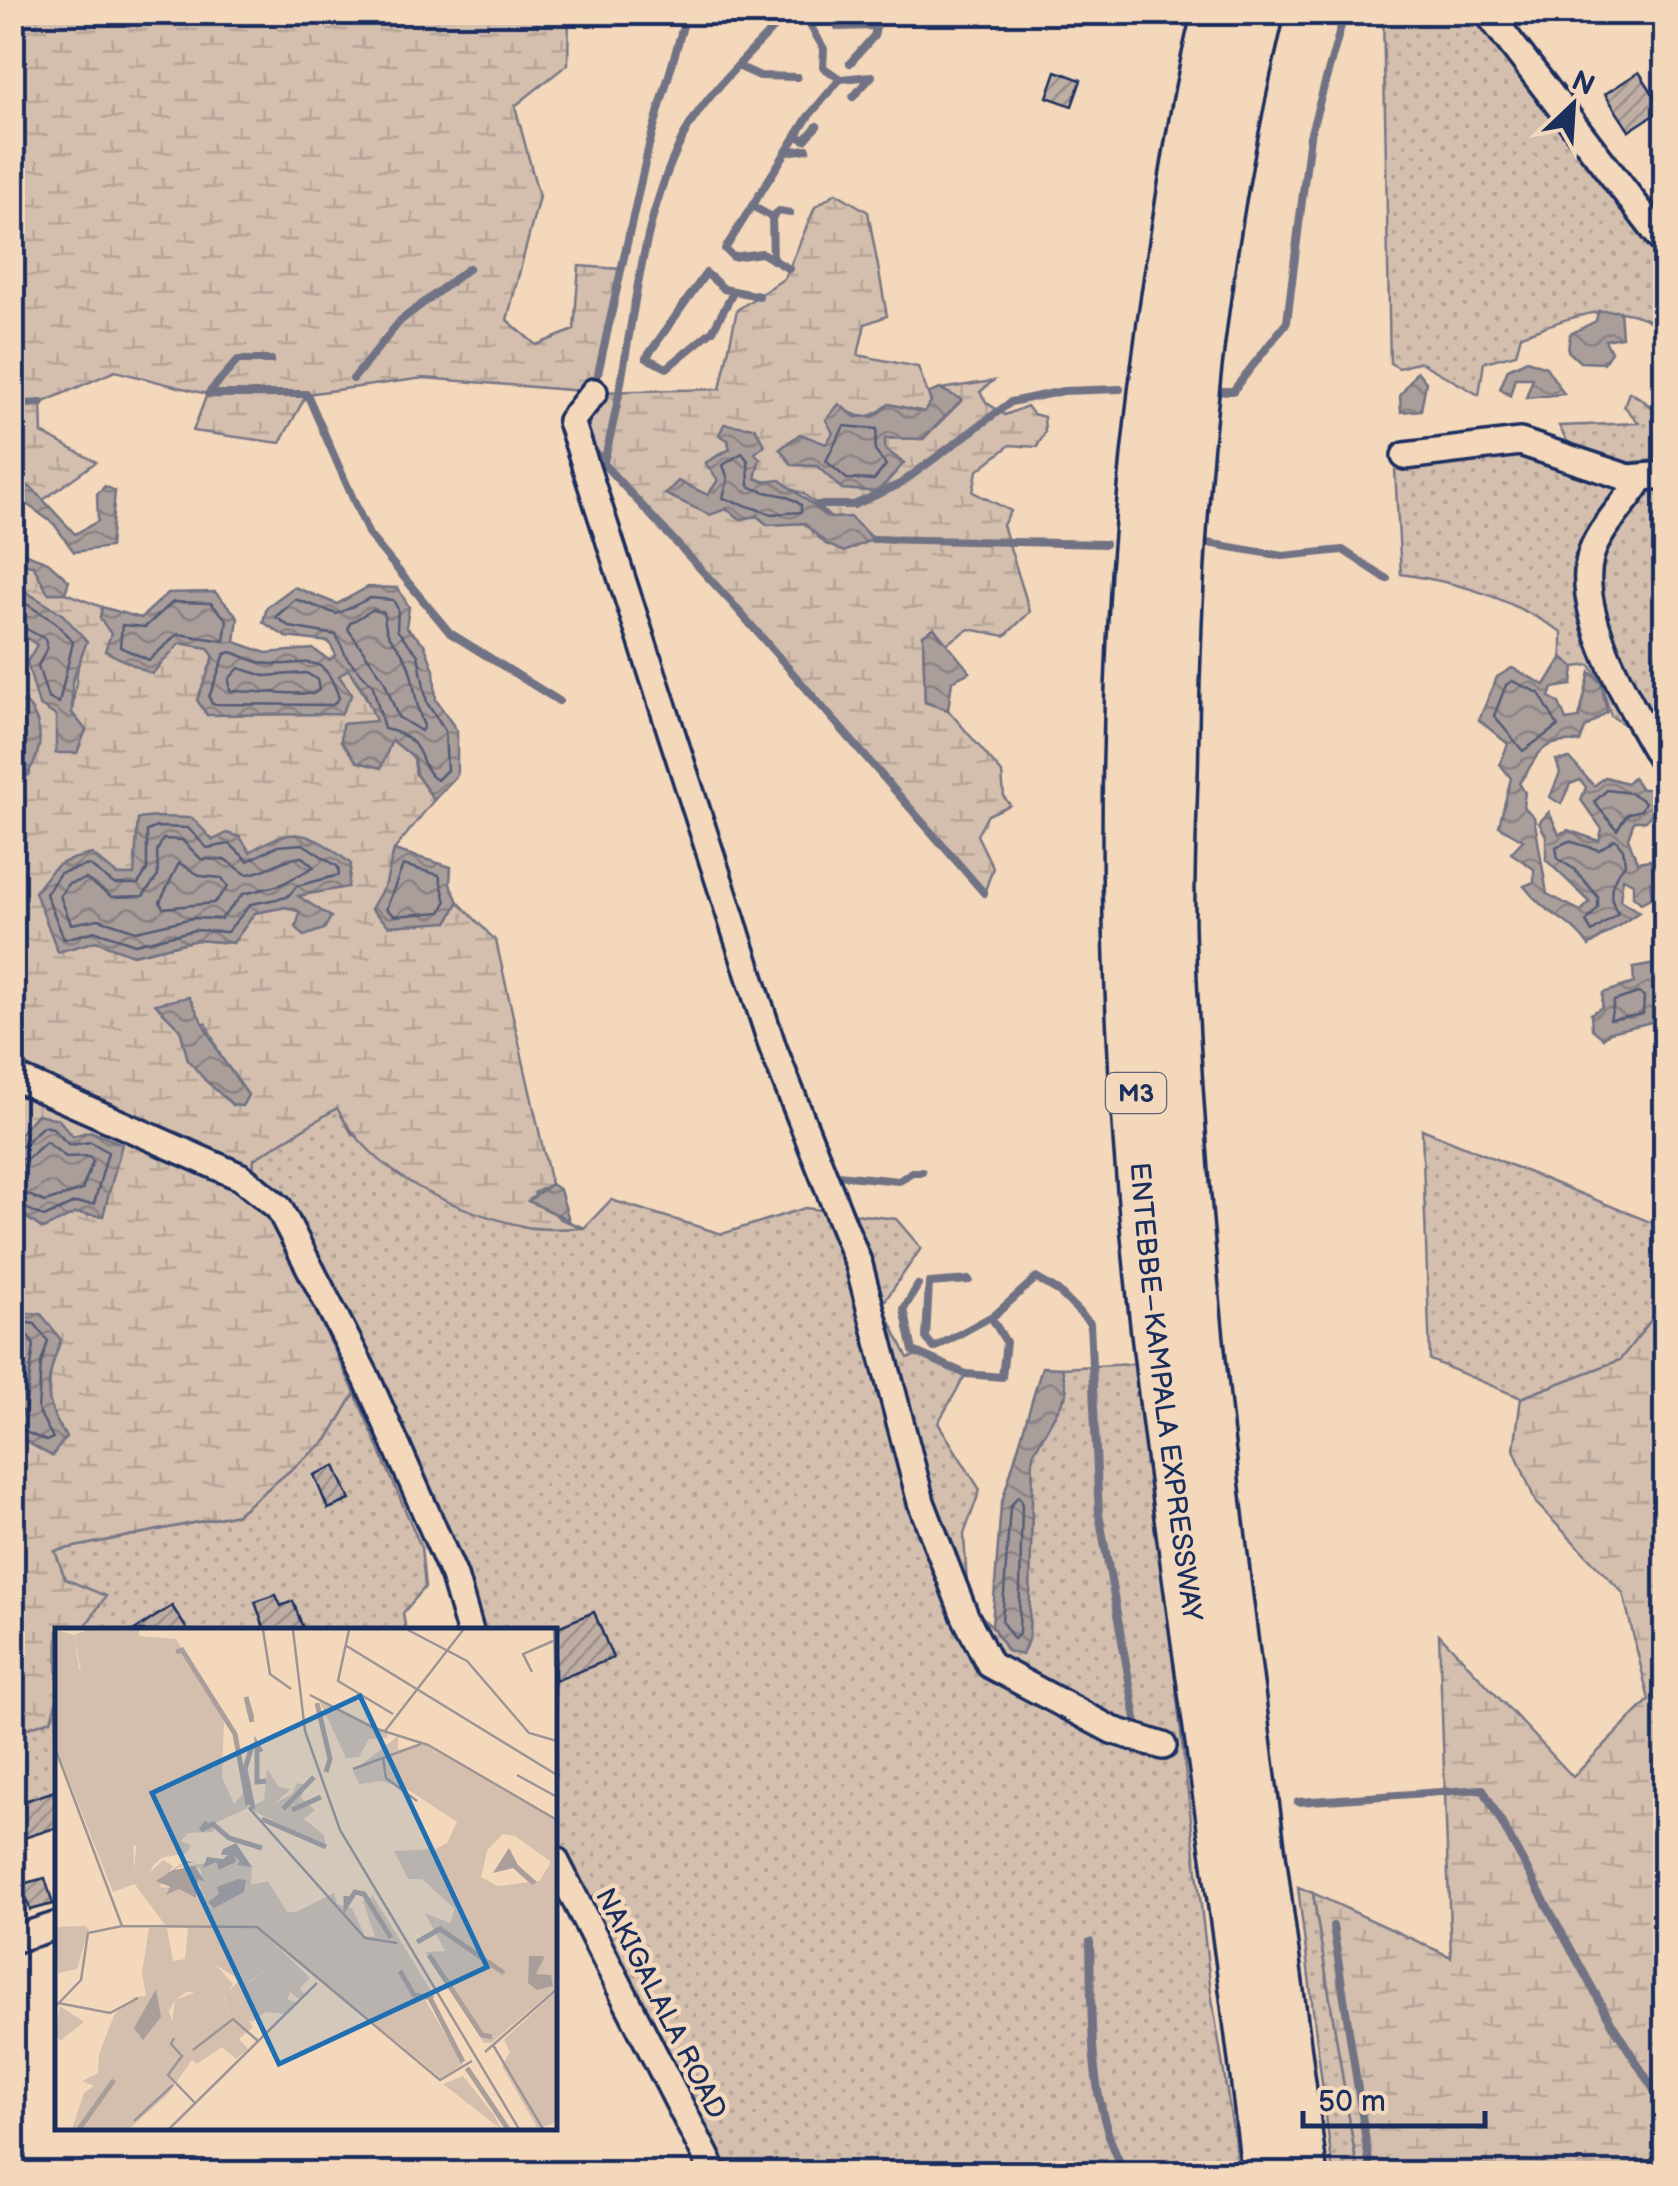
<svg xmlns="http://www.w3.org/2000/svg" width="1678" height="2186" font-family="'Balsamiq Sans',sans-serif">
  <defs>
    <pattern id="grass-dots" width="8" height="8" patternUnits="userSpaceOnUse" patternTransform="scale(2.5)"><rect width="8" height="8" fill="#d4bfae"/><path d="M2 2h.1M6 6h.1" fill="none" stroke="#b5a498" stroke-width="1.8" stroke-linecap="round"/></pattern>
    <pattern id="wetland-marsh" width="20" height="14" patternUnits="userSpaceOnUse" patternTransform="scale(2.5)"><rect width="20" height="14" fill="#d4bfae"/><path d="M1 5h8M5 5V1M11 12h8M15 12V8" fill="none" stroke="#b5a498"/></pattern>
    <pattern id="water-waves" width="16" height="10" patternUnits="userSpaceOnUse" patternTransform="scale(2.5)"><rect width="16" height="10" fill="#aa9e9b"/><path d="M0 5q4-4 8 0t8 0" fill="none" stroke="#8a8182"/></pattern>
    <pattern id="building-hatch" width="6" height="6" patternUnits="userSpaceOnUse" patternTransform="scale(2.5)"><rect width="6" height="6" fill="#bfaea4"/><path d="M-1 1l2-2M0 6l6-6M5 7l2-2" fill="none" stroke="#9a8e89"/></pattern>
  </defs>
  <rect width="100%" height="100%" fill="#f4d8bb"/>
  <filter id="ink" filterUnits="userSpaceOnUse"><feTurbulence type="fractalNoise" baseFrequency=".01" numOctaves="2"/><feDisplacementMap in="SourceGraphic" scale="20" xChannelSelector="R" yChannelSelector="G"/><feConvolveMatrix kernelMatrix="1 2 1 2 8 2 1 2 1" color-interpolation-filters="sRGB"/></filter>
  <g filter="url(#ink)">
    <g fill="url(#grass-dots)" stroke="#787786" stroke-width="2.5">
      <path d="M1383,13H1496L1665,231V331C1619,294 1571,318 1521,335L1516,354L1484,362L1479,395L1420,362L1399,368L1390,363Z"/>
      <path d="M1629,392C1660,407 1665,425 1665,459L1613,464L1574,454L1559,426L1639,423L1624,406Z"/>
      <path d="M1523,449L1665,485V780L1656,775L1659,746L1611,716L1601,683L1590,665L1574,667L1562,657V632C1505,597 1467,584 1401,574L1395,470Z"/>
      <path d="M337,1108L352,1134L584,1228L611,1200L722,1234L805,1208L896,1219L921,1248L882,1305L908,1358L920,1354L966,1374L938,1423L980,1490L964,1534L968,1604L992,1626L1007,1651L1022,1654L1029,1637L1033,1454L1067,1393L1062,1368L1147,1363L1169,1553L1177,1699L1211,1992L1240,2173H726L555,1850V1631H474L375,1389L284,1191L253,1171L254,1159Z"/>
      <path d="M1422,1129L1665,1228V1302L1620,1360L1521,1398L1430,1360Z"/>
      <path d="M355,1393L421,1547L425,1587L403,1613L406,1631H82L105,1596L64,1579L54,1551L237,1514L327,1440Z"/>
      <path d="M57,1699V1800L13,1811L12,1733L51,1720Z"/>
      <path d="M1298,1887L1313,1893L1358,2173H1333Z"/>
    </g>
    <g fill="url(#wetland-marsh)" stroke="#787786" stroke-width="2.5" fill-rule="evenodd">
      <path d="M12,13H569L568,64L515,106L539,197L507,320L536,345L574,330L579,266L621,269L594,392L720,389L737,310L785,278L815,207L836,193L868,212L887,316L865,324L858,355L918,367L931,402L924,412L889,404C870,421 858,420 839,405L833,433L817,466L843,489L884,449L885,438L923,439L961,400L941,389L993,381L980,392L987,403L1005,415L1027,406L1033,414L1044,417L1045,432L1037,447L1010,445L977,471L973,492L1011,511L1003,525L1030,612L1005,636L969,629L946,644L934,628L923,635L925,702L948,710L1002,773L1004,797L1010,805L988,815L977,835L993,868L984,893L731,602L608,469L584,436L593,392L424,378L307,394L280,443L193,431L207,394L115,371L41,403L42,433L96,462L43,500L13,478ZM728,440L754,478L803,493L831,518L826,544L804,523L768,525L757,516L741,518L678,482L708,496L718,480V454L730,450Z"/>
      <path d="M13,562L33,565L48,593H65L102,607L100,618L152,673L180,643L208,648L214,656L208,671L207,715L254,712L348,668L391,739L414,758L416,774L434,800L394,850L386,883L448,922L458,902L496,941L551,1184L534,1193L560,1219L584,1228C564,1228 540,1231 522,1226C448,1208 375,1176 337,1108L254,1159L253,1171L13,1067V788L30,774L26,701L13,710L12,628L38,645L59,729L56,752L86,731L72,713L79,658L62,614L13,584ZM213,841L249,852L307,906L301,912L286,907L254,913L233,943L197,940L133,955L96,941L117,875H134L138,867ZM206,1023L221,1057L248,1095L242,1106L232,1105L188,1060L180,1029Z"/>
      <path d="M13,1089L226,1179L270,1216L355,1393L327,1440L237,1514L55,1551L65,1579L106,1596L82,1631H58L57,1699L51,1720L13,1733V1434L52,1456L48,1409L51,1364L15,1312L13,1316V1208L43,1229L76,1213L103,1216L109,1184L58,1119L24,1131L13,1142Z"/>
      <path d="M1665,1302V2173H1358L1313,1893L1451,1957L1439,1634L1573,1777L1649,1700L1623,1593L1536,1503L1514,1449L1521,1398L1620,1360Z"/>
    </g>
    <g fill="url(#water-waves)" stroke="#717283" stroke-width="2.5">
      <path d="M1598,311H1620L1622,337L1605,340L1611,352L1604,363L1580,362L1568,351L1570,334L1596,321Z"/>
      <path d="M1527,360L1546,367L1564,394L1526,398L1533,378H1515L1510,396L1500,389L1508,369Z"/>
      <path d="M1417,371L1426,382L1421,410L1401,412L1400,396Z"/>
      <path d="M941,389L962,400L923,439L885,438V449L904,463L878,492L842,489L817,466L792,465L780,449L800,434L826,444L833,433L826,420L839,404L855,417L875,416L889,404L924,412L931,402L929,393Z"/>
      <path d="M724,424L755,428L765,445L755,453L760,459L755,478L764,482L780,480L830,518L850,517L873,539L844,552L826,544L804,523L768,525L757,516L741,519L726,509L710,515L665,494L678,481L708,495L718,480L705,463L730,449L728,440L719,435Z"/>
      <path d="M13,478L33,489L75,534L98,521L97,494L105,486L115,491L110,547L74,552L54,524L13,494Z"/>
      <path d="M13,549L48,562L69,581L65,593H48L33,565L13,562Z"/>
      <path d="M13,584L62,614L87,641L72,682V713L86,730L77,753H56V716L39,705L27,662L37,645L13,628Z"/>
      <path d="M294,587L337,604L368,587L398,588L409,607L406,627L424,644L434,670L436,700L457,731V775L434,800L416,774L414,758L392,740L381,768L357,762L341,741L342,724L376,721L364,691L348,669L339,676L352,694L341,714L207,715L197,700L214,657L208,648L180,643L152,674L105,651L111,634L100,618L102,607L141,618L168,593L215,592L238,617L235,642L266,653L313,649L329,660L336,655L329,642L286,637L263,622L267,607Z"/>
      <path d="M934,628L970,672L952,681L948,710L925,702L923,635Z"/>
      <path d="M1562,657L1574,667L1572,685L1553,688L1550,697L1559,703L1566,720L1579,718L1590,672L1601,683L1607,712L1585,728L1580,742C1536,739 1540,756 1519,783L1525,793L1523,806L1534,817L1547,894L1581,911L1590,902L1546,860V836L1539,823L1549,812L1559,834L1568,830L1599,841L1602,829L1581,800L1586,787L1580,780L1570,784L1561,804L1550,797L1560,773L1556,760L1570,759L1594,786L1605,777L1627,783L1633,777L1641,789H1653L1657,806L1646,821H1634L1628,838L1637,862L1650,860L1657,876L1665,872V899L1656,881H1650L1652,897L1641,903L1633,896V883L1623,878L1620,900L1639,912L1589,946C1567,915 1547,917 1524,886L1534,882V869L1511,853L1523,840L1499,826L1511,778L1500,764L1508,744L1479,720L1497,677L1512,668L1545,685Z"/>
      <path d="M25,701C50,731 41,765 13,788V710Z"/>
      <path d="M156,817L192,818L213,840L227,833L240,837L250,852C294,823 311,832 351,864L348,887L298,896L331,917L324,929L304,936L296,927L300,912L286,907L255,913L233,943L197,940L133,955L96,941L58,952L35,892C55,863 59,862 92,854L117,875H134L138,819Z"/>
      <path d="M394,850L451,867L450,884L458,902L448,922L389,926L371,909L386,883Z"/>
      <path d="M1665,953V979L1653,984L1656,1021L1610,1032L1603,1038L1592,1029L1591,1014L1602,1007L1603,993L1634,983L1633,968L1655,964Z"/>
      <path d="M189,997L221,1057L248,1095L242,1106L233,1105L205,1080L188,1060L180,1029L155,1004Z"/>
      <path d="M37,1114L58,1119L73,1136L90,1131L122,1144L103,1216L76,1213L43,1229L13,1208V1142Z"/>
      <path d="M551,1184L560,1190L569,1220L528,1201Z"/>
      <path d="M14,1312L41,1314L61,1340C45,1381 42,1401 66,1437L52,1456L13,1434Z"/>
      <path d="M1042,1367L1062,1368L1067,1393L1033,1454L1029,1637L1022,1655L1007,1651L992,1626L1001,1505Z"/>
    </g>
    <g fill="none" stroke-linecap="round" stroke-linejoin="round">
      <g stroke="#545b76" stroke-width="2.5">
        <path d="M844,426L877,429L875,451L886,465L874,480L847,479L826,461Z"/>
        <path d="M742,453L748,461L749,486C768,497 781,489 801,505V512L772,514L723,498L728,479L723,465Z"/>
        <path d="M12,595L55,622L73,642L59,703L48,698L38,666L47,648L45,639L12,621"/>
        <path d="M370,598L393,600L398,609L397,630L418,655L427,703L445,731L447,770L437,780C416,769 430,737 384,729L373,686L347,658L336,635L290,627L276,617L295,599L337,614Z"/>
        <path d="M173,602L211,603L227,620L224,641L178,634L149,660L120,647L122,625L145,627Z"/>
        <path d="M372,610L384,612C385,644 397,638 407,662C416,683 414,704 424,726L421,731L398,717L384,680L348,629L350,623Z"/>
        <path d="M231,652C241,655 252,661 262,663C303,670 322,644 339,698L333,705L212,704L209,697L225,654Z"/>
        <path d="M239,668L265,676L306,673L317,679L319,690L313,694L230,691L229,679Z"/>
        <path d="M1512,681L1539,693L1558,726L1523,751L1494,716L1506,685Z"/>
        <path d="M1607,790L1631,793L1645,802L1641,810L1627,814L1617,830L1594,802Z"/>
        <path d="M157,827L188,828L207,848L230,844L248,861L277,846L303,844L338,867L339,875L297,886L287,897L251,904L227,932L195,930L135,944L96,931L64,939L46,894L60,873L89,865L114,884H138L147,870V831Z"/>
        <path d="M163,839L182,840L201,859L226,860L246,874C267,873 280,858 302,857L314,867L280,885L243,894L221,919L193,918L136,931L99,919L71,924L60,896L68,884L86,879L112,897L143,896L158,876L157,851Z"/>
        <path d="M1615,839L1623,849L1625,864C1611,880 1606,895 1618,914L1592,932L1586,922L1598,908V897L1574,869L1558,859L1556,847L1569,841L1599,850Z"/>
        <path d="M179,863L201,876L222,878L228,887L214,903L163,908L160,902Z"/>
        <path d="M403,865L439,875L446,902L441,912L395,916L386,909Z"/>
        <path d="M1638,993L1644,996L1643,1014L1610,1020L1614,1001Z"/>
        <path d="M12,1148L22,1146L43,1126L53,1128L69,1145L91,1142L108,1152L94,1204L74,1203L44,1217L12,1201"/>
        <path d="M12,1161L28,1158L46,1142L66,1157L89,1156L93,1161L82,1190L45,1202L12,1188"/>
        <path d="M12,1321L35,1324L48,1341L41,1363L38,1410L53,1438L46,1441L12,1426"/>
        <path d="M12,1334L28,1336L34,1345L25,1410L12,1414"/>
        <path d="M1018,1496L1022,1501L1019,1634L1014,1639L1002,1622L1010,1507Z"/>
      </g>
      <g stroke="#717283" stroke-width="8">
        <path d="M838,27L876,26"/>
        <path d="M850,63L874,36L878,20L865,12"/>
        <path d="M740,67L760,76L797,77"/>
        <path d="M840,79L872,76L853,97"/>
        <path d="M796,135L805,140L817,126"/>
        <path d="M786,152L807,149"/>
        <path d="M752,206L772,217L779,211L790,213"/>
        <path d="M772,217L773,260"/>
        <path d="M789,269L762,253L733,257L725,249L808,117L840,79L823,67L824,49L811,27L819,12"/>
        <path d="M734,291L713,330L667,368L646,358L706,273L724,289L759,296"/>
        <path d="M271,360H238L208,394H307L369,535L450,633L559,701"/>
        <path d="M353,379L400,321L469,268"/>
        <path d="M595,387L649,145L687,12"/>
        <path d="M1214,391H1233L1287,322L1310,136L1345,12"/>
        <path d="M12,405L41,403"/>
        <path d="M590,410L584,436L608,469L731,602L984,893"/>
        <path d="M604,461C633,356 634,223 688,128C708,92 760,44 788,12"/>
        <path d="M817,505H854L900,484L1011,402L1063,391L1120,389"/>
        <path d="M873,539L1105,544"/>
        <path d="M1207,543L1283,556L1343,550L1387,579"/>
        <path d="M828,1174L899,1181L912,1172H922"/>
        <path d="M969,1280L929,1283L926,1338L934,1348L996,1314L1036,1278L1058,1291L1090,1323L1099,1514L1139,1735"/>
        <path d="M918,1285L904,1309L913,1351L920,1354L966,1374L1002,1377L1006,1342L991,1317"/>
        <path d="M1298,1802L1483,1789L1611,2022L1666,2109"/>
        <path d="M1333,1926L1371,2174"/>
        <path d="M1090,1942C1092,2018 1087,2106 1126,2174"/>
      </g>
    </g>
    <g fill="url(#building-hatch)" stroke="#1b2f5e" stroke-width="2.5">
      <path d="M1056,71L1081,80L1072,106L1047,97Z"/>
      <path d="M1639,72L1663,109L1629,131L1605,94Z"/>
      <path d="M335,1466L350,1500L328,1509L314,1475Z"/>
      <path d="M276,1595L281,1606L293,1601L304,1631H265L255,1602Z"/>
      <path d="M172,1606L188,1631H133Z"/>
      <path d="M594,1612L613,1658L555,1681V1628Z"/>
      <path d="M58,1790V1827L24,1838L12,1805Z"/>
      <path d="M45,1878L53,1904L30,1910L22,1884Z"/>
    </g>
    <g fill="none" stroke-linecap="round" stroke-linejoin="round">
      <g stroke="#1b2f5e" stroke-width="32">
        <g id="street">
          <path d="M1487,12L1666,245"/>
          <path d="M594,392L571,421L773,1048L859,1265L921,1502L965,1616L990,1665L1112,1730L1163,1746"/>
          <path d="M1405,456L1520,442L1629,478L1666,475"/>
          <path d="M1640,480C1626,504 1596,531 1590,558C1575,617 1636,716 1666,767"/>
          <path d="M12,1076L241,1177L279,1208L367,1379L454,1576L470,1631"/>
          <path d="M555,1860L715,2174"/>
          <path d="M12,1940L58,1925"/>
        </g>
      </g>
      <g stroke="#1b2f5e" stroke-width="55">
        <g id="highway">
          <path id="s1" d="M1218,12C1197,94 1185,177 1172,260C1116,613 1116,972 1156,1328C1188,1610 1236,1891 1267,2174"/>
          <path d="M1259,12C1200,255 1176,499 1173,749C1172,814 1167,880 1170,946C1186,1357 1251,1766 1302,2174"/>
        </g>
      </g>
      <use href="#street" stroke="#f4d8bb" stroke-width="25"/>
      <use href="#highway" stroke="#f4d8bb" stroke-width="48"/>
    </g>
  </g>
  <g text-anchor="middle" stroke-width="9" stroke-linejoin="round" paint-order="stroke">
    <rect fill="#f4d8bb" stroke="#5c627a" stroke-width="2.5" x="1106" y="1073" width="60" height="40" rx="8"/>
    <g font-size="25" font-weight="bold" fill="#1b2f5e">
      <text x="1136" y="1102">M3</text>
    </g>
    <g font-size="28" fill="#1b2f5e" stroke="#f4d8bb">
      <text dy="10" stroke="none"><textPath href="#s1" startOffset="1388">ENTEBBE–KAMPALA EXPRESSWAY</textPath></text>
      <text transform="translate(662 2003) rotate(63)" y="10">NAKIGALALA ROAD</text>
    </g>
  </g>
  <g transform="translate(55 1628)">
    <rect width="502" height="502" fill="#f4d8bb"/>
    <path d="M2,2L19,7L24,41L48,75L78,141L79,256L58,264L0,117ZM263,70L333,105L332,110L314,111L304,129L291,130ZM343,108V122L368,116L502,193V264L485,252L496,234L460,208L448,206L432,222L404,228L392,215L402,194L355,163L327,153L304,156L298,143ZM381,221L367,251H353L339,223ZM279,265L282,276L297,280L310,308L320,309L308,273L318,268L380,369L369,370L408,436L386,450L196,294L203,283L241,284ZM30,298L34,301L22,341L3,345L0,299ZM222,318L255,350L245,360L250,367L245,372L235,364L232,371L242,375L231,386L210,384L197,394L191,391L203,375L202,358L194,355L214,339ZM161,337L178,356L169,369L173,387L140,380L135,412L119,431L103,428L115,409L120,372L138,365L149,340ZM78,371L81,380L62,428L44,426L60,385ZM408,448L439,487L446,501L388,456Z" fill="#d4bfae"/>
    <path d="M5,378L29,394L5,413L0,405Z" fill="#d4bfae"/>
    <path d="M32,2H84V8L121,11L169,90L167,149L179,176L190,163L194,179L209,172L212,141L224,159L236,161L220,175L237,166L242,155L251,157L246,170L260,182L249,191L269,207L271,219L193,180L160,195L158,204L133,205L126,213L136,217L132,225L106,230L98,238L95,244L108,232L118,238L105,259L115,260L113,266L124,261L141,270L146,260L141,251L134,261L128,244L139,243L148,255L145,240L120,239L161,234L164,242L181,234L179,228L197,239L196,257L213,253L232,284H241L217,289L203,284L196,294L222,318L214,339L194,354L203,357V376L192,390L198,399L184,411L193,421L181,431L167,419L142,436L137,432L113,466L74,501H17L29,465L39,458L27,453L43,445L44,426L62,427L79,369L91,368L87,345L94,300H112L118,333L130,331L133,299L111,298L78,254L81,219L68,201L78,141L48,75L28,55L19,7ZM161,337L185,352L169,367L173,386L140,380L135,411L118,431L104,428L121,407L114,383L120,372L131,364H145L149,340ZM392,215L404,228L433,219L426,249L442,258L492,252L502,264V359L436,415H429L370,324L390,323L370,285L395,295L400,281L367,251L381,221ZM502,363V494L483,501L447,438L455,424L449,412L443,417Z" fill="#d4bfae" fill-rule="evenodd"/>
    <path d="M181,215L197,239L182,237L185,233L179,228L181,234L164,242L161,234L148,240L152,229L168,231L173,227H166L168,221ZM454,220L463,237L482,254L477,257L458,240L438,245ZM131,233L140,235H129L119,242L140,238L150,254L143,251L141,270L124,261L111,267L115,259L101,253ZM183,251L191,252L189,264L159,280L153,274L164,266L162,259ZM474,328H490L481,346L496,347L498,358L482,362L473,355ZM101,361L106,389L88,412L79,400Z" fill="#aa9e9b"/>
    <path fill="none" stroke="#aa9e9b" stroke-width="5" d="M121,24L127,22L180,106L193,177M262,75L275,131L271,144M197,94L191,69L197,90M197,118L190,141L198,181M206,124L202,117V154L211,153M228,181L259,149M237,182L266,169M207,191L271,219M152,194L146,202L158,196L174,210L207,220M291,268V278L300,264L309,266L336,310M362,314L385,301L449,345M374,327L427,407L437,409M345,343L359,367L378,370M375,370L408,434M412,440L453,501M24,501L59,452"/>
    <path fill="none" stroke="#9d9496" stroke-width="2.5" d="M208,2L215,46L236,61M238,2L250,103L285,202L464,501M294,2L283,53L338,86M353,2L412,33L474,105L502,113M499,2L500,39M290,17L502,147M477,44L468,26L498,13M255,67L319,100L373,117L502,192M330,103L408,2M0,120L67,298L202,299L385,452L417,433M328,130L331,150L362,173M298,141L366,116M462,147L502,169M194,180L310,310L342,315M3,375L55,385L83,370M0,379L26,352L33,305L67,298M119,410L116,416L127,428L113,447L140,475M438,417L488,501M138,422L178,391L203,413M430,424L502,361M79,493L118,457M114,501L262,355"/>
    <path fill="#1f6fb2" fill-opacity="0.15" stroke="#1f6fb2" stroke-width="5" d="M305,68L432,339L224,436L97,165Z"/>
    <rect width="502" height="502" fill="none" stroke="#1b2f5e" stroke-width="5"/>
  </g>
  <rect width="1678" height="2186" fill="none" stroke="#f4d8bb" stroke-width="50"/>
  <rect x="25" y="25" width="1628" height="2136" fill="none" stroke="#1b2f5e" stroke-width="4" filter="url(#ink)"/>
  <g transform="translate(1573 105) rotate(25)" stroke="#f4d8bb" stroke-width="8" paint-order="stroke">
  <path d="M0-8L18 38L0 25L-18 38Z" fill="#1b2f5e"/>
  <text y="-15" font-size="28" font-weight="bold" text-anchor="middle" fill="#1b2f5e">N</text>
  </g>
  <path d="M1303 2111v15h182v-15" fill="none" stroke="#1b2f5e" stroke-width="5"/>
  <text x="1318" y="2111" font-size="30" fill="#1b2f5e" stroke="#f4d8bb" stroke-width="8" paint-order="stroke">50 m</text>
</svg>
